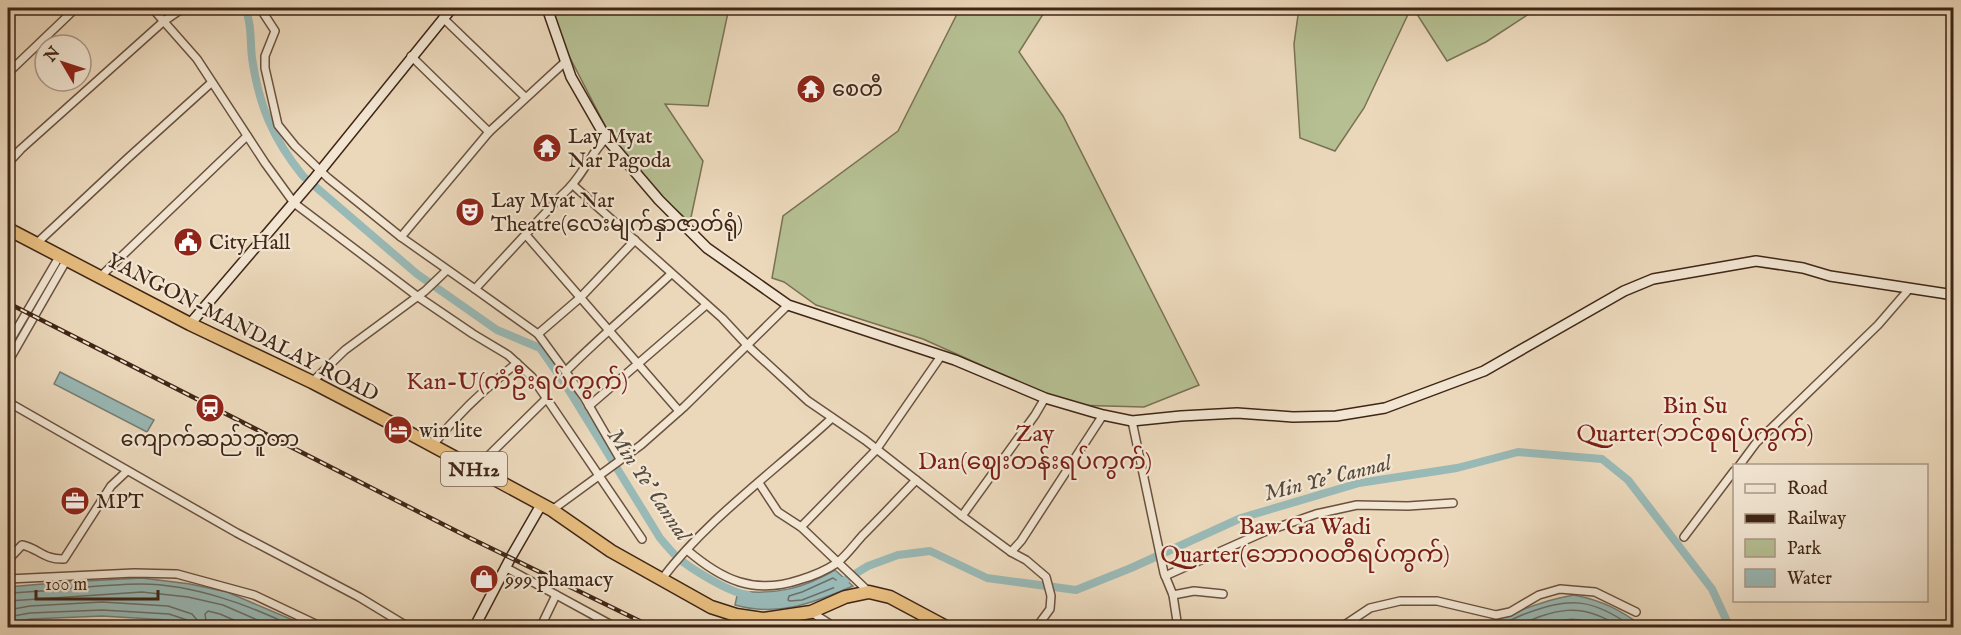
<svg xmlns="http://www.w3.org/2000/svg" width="1961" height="635" font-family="'IM FELL English','Noto Sans Myanmar',serif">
  <rect width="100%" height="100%" fill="#ebd8bb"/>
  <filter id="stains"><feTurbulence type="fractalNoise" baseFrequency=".00333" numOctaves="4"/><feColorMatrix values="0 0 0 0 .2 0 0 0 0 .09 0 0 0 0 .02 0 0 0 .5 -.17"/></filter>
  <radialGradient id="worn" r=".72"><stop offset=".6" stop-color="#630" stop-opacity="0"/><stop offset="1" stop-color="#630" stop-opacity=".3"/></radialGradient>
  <g fill="#b5bf92" stroke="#7a7254" stroke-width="1.5">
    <path d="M551,8H729L708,106L665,104L703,161L690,222L627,168L551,21Z"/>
    <path d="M958,8H1047L1019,52L1063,116L1199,385L1144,407L1070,405L923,339L816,305L784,282L772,278L783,216L898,131L957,14Z"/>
    <path d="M1299,8H1411L1364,108L1335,151L1300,138L1294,44Z"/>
    <path d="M1413,8H1538L1486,42L1447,61Z"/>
  </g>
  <g fill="#99b9b6" stroke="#757e76" stroke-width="1.5">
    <path d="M60,372L154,420L147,432L54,384Z"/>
    <path d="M835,570L853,586C814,603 777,617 735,605L738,591C776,595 802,589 835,570Z"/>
    <path d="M142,578L190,584L227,592L309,627H193L168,620L102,616L31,619L8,623V587L66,582Z"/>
    <path d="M1574,595C1604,601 1620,610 1644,627L1563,628L1557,626L1549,628H1469C1505,618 1537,601 1574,595Z"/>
  </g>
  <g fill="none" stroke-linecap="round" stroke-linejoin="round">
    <g stroke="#6c7066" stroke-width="1.5">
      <path d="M833,578L839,582L838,586L802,600L790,601L788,600L789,596L802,592Z"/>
      <path d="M8,593C52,592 97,584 141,584C192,584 250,605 296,628"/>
      <path d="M8,601L142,592L188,597L223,605L276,628"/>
      <path d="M8,610L30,606L102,602L168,606L192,614L197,620L198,628"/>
      <path d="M8,617L30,613L102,610L169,614L187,620L191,628"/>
      <path d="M207,628L205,614L208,611L220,614L252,628"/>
      <path d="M1492,628C1502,625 1512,619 1522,615C1570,597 1591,597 1634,628"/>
      <path d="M1513,628C1554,609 1581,600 1621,628"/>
      <path d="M1537,628C1563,618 1577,615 1602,628"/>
    </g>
    <g stroke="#99b9b6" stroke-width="8">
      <path d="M245,8C252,24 250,41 252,58C259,106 273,139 303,176L417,274L497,330L540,348L565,384L660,538C665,544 670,550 676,556C689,568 730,593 748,595"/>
      <path d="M837,585L868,566L898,555L930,551L987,578L1076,590L1131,568L1241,518L1359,483L1457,468L1518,452L1602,459L1628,480L1712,589L1730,628"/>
    </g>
    <g stroke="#6b523f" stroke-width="10">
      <g id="street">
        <path d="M152,8L197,59L265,163L294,203L417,296L473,334L508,355L532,377L642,539"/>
        <path d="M260,8L275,31L265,56V68L278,125L295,146L328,178L401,237L475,289L563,194C581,179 589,156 606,138"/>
        <path d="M443,18L525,97"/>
        <path d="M411,56L489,132"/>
        <path d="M8,73L76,8"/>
        <path d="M8,163L21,149L164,21L183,8"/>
        <path d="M573,185L722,318L748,346L808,401L865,440L962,516L1011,552L1026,560L1046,577L1051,596L1050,609L1036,628"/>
        <path d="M526,235L679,411"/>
        <path d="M401,237L489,132L565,62"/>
        <path d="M36,244L128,158L211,83"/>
        <path d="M100,277L247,136"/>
        <path d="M475,289L538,334L584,397L620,459"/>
        <path d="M538,334L581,297L635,240"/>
        <path d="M8,344L59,257"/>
        <path d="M8,362L66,261"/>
        <path d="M566,371C600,337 636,307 671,274"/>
        <path d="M312,382L345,350L425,291L446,271"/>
        <path d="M8,402L237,533L359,597L410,628"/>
        <path d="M589,406L706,305"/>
        <path d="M1132,421L1164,573L1173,595L1178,628"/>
        <path d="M432,446C457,415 485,388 517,363"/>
        <path d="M1739,466L1756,443L1878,325L1910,288"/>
        <path d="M475,469L546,399"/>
        <path d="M759,483L778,512L801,527L869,592"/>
        <path d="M552,510L641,445L684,407L788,305"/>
        <path d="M962,516L1035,415L1045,398"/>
        <path d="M801,527L876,450L941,356"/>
        <path d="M1684,537L1734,471"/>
        <path d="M687,550C722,580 754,595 799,580C813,576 825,571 837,563C846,556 854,545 862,536C880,518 898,499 916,480"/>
        <path d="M1011,552L1021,541L1103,415"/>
        <path d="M8,560L22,545C38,548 44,560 64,559L111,486L127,471"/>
        <path d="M505,567L617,628"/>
        <path d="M1165,576L1264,532L1316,514L1357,505L1408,506L1453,503"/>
        <path d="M8,579L134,573L177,574L254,595L324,628"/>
        <path d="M661,580C708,518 775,471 832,418"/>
        <path d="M1173,595L1194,591L1223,594"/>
        <path d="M811,612L836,628"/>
        <path d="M537,628L543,622L556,595"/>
        <path d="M1340,628L1370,608L1400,601H1437L1496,615L1510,612L1539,595L1560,589L1595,592L1636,612"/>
      </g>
    </g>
    <g stroke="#402616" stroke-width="12">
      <g id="secondary">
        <path d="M547,8L571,77L606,138L659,200L707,248L788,305L955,360L1045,398L1103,415L1132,421L1181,416L1237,413L1293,417L1336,416L1385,408L1484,371L1624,291L1653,279L1756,261L1803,268L1830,276L1954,295"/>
        <path d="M190,324L313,180L452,8"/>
        <path d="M474,628L511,557L541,505"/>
      </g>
    </g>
    <g stroke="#402616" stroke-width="15">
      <path id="highway" d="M8,229L190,324L312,382L387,421L552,510L611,551L711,607L736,615L764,619L811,612L845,597L869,592L890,597L948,628"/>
    </g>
    <use href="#street" stroke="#f2e6d3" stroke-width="7"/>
    <use href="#secondary" stroke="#f2e6d3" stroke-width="9"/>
    <use href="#highway" stroke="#e6bc7e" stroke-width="12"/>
    <g stroke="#402616" stroke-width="4.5">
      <path id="rail" d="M8,303L470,538L654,628"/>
    </g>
    <use href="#rail" stroke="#f2e6d3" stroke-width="2" stroke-dasharray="7" stroke-linecap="butt"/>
  </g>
  <defs>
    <g id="temple-disc" transform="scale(1.5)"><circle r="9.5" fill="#8f2418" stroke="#f2e6d3"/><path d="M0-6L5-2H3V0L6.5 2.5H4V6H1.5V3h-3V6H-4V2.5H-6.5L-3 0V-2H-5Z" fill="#fff"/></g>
    <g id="theatre-disc" transform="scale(1.5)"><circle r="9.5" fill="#8f2418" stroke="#f2e6d3"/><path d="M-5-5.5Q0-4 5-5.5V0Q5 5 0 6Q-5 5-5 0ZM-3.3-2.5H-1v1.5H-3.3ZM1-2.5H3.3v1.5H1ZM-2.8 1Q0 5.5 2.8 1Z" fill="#fff"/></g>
    <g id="civic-disc" transform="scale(1.5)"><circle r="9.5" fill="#8f2418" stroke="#f2e6d3"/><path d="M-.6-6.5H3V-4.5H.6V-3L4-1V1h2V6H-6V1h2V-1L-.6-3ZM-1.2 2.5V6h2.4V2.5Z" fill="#fff"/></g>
    <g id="station-disc" transform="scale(1.5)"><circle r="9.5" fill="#8f2418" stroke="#f2e6d3"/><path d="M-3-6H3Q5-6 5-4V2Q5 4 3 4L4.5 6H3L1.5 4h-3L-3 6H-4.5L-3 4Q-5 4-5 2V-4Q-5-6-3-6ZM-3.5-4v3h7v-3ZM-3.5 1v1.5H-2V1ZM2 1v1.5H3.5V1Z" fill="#fff"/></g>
    <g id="hotel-disc" transform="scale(1.5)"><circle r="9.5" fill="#8f2418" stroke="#f2e6d3"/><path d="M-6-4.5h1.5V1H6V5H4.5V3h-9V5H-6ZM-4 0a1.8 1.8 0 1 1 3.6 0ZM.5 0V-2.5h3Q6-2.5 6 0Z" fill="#fff"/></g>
    <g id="office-disc" transform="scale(1.5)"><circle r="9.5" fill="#8f2418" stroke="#f2e6d3"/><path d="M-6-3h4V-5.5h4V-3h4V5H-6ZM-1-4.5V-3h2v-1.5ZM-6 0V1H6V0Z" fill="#fff"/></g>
    <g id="shop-disc" transform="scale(1.5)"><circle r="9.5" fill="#8f2418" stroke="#f2e6d3"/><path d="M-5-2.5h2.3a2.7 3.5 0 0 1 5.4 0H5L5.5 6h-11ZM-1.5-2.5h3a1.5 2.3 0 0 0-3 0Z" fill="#fff"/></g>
  </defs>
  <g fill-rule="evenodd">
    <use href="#temple-disc" x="811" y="89"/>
    <use href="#temple-disc" x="547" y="148"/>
    <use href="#theatre-disc" x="470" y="212"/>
    <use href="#civic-disc" x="188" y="242"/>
    <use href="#station-disc" x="210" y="408"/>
    <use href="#hotel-disc" x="398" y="430"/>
    <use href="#office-disc" x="75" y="501"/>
    <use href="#shop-disc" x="484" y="579"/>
  </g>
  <g text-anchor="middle" stroke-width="4.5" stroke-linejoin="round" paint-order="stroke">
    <rect fill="#f2e6d3" stroke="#75604f" stroke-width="1.5" x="441" y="452" width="66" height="34" rx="4.5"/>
    <g font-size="20" font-weight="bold" fill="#402616">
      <text x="474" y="476">NH12</text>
    </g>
    <g font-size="21" fill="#402616" stroke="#f2e6d3" text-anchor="start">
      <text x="832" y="96">စေတီ</text>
      <text x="568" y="143">Lay Myat<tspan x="568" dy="24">Nar Pagoda</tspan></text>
      <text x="491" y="207">Lay Myat Nar<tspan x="491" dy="24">Theatre(လေးမျက်နှာဇာတ်ရုံ)</tspan></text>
      <text x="209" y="249">City Hall</text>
      <text x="419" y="437">win lite</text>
      <text x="210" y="446" text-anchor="middle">ကျောက်ဆည်ဘူတာ</text>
      <text x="96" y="508">MPT</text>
      <text x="505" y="586">999 phamacy</text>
    </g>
    <g font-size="21" fill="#402616" stroke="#f2e6d3">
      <text transform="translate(243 327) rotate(27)" y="7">YANGON-MANDALAY ROAD</text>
    </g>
    <g font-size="22" font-style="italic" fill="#564b3e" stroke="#f2e6d3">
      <text transform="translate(1327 477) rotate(-14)" y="8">Min Ye' Cannal</text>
      <text transform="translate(650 484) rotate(56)" y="8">Min Ye' Cannal</text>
    </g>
    <g font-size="24" fill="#7a1f14" stroke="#f2e6d3">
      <text x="517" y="389">Kan-U(ကံဦးရပ်ကွက်)</text>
      <text x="1695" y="413">Bin Su<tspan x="1695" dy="28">Quarter(ဘင်စုရပ်ကွက်)</tspan></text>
      <text x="1035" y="441">Zay<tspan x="1035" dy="28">Dan(ဈေးတန်းရပ်ကွက်)</tspan></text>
      <text x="1305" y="534">Baw Ga Wadi<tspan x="1305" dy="28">Quarter(ဘောဂ၀တီရပ်ကွက်)</tspan></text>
    </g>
  </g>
  <rect width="1961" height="635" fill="none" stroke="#ebd8bb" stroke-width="30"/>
  <rect x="9" y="9" width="1943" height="617" fill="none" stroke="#402616" stroke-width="3"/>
  <rect x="15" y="15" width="1931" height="605" fill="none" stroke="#402616" stroke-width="1.5"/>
  <rect x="1733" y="464" width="195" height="138" fill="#f2e6d3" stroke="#ab9987" stroke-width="1.5"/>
  <rect x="1745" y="484" width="30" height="9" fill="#f2e6d3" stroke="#ab9987" stroke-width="1.5"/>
  <text x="1787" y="494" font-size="18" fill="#402616">Road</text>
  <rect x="1745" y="514" width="30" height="9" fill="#402616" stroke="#ab9987" stroke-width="1.5"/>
  <text x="1787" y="524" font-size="18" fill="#402616">Railway</text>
  <rect x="1745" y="539" width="30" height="18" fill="#b5bf92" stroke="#ab9987" stroke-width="1.5"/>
  <text x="1787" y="554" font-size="18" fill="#402616">Park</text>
  <rect x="1745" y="569" width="30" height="18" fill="#99b9b6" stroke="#ab9987" stroke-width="1.5"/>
  <text x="1787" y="584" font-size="18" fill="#402616">Water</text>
  <g transform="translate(63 63) rotate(309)"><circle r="28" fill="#f2e6d3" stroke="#ab9987" stroke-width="1.5"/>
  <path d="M0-4.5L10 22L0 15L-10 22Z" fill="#8f2418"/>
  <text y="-9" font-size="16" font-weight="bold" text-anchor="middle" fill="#402616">N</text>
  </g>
  <path d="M36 590v9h122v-9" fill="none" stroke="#402616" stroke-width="3"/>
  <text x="45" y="590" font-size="18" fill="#402616" stroke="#f2e6d3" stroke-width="4.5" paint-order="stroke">100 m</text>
  <rect width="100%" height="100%" filter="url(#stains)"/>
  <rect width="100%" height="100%" fill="url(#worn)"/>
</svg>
